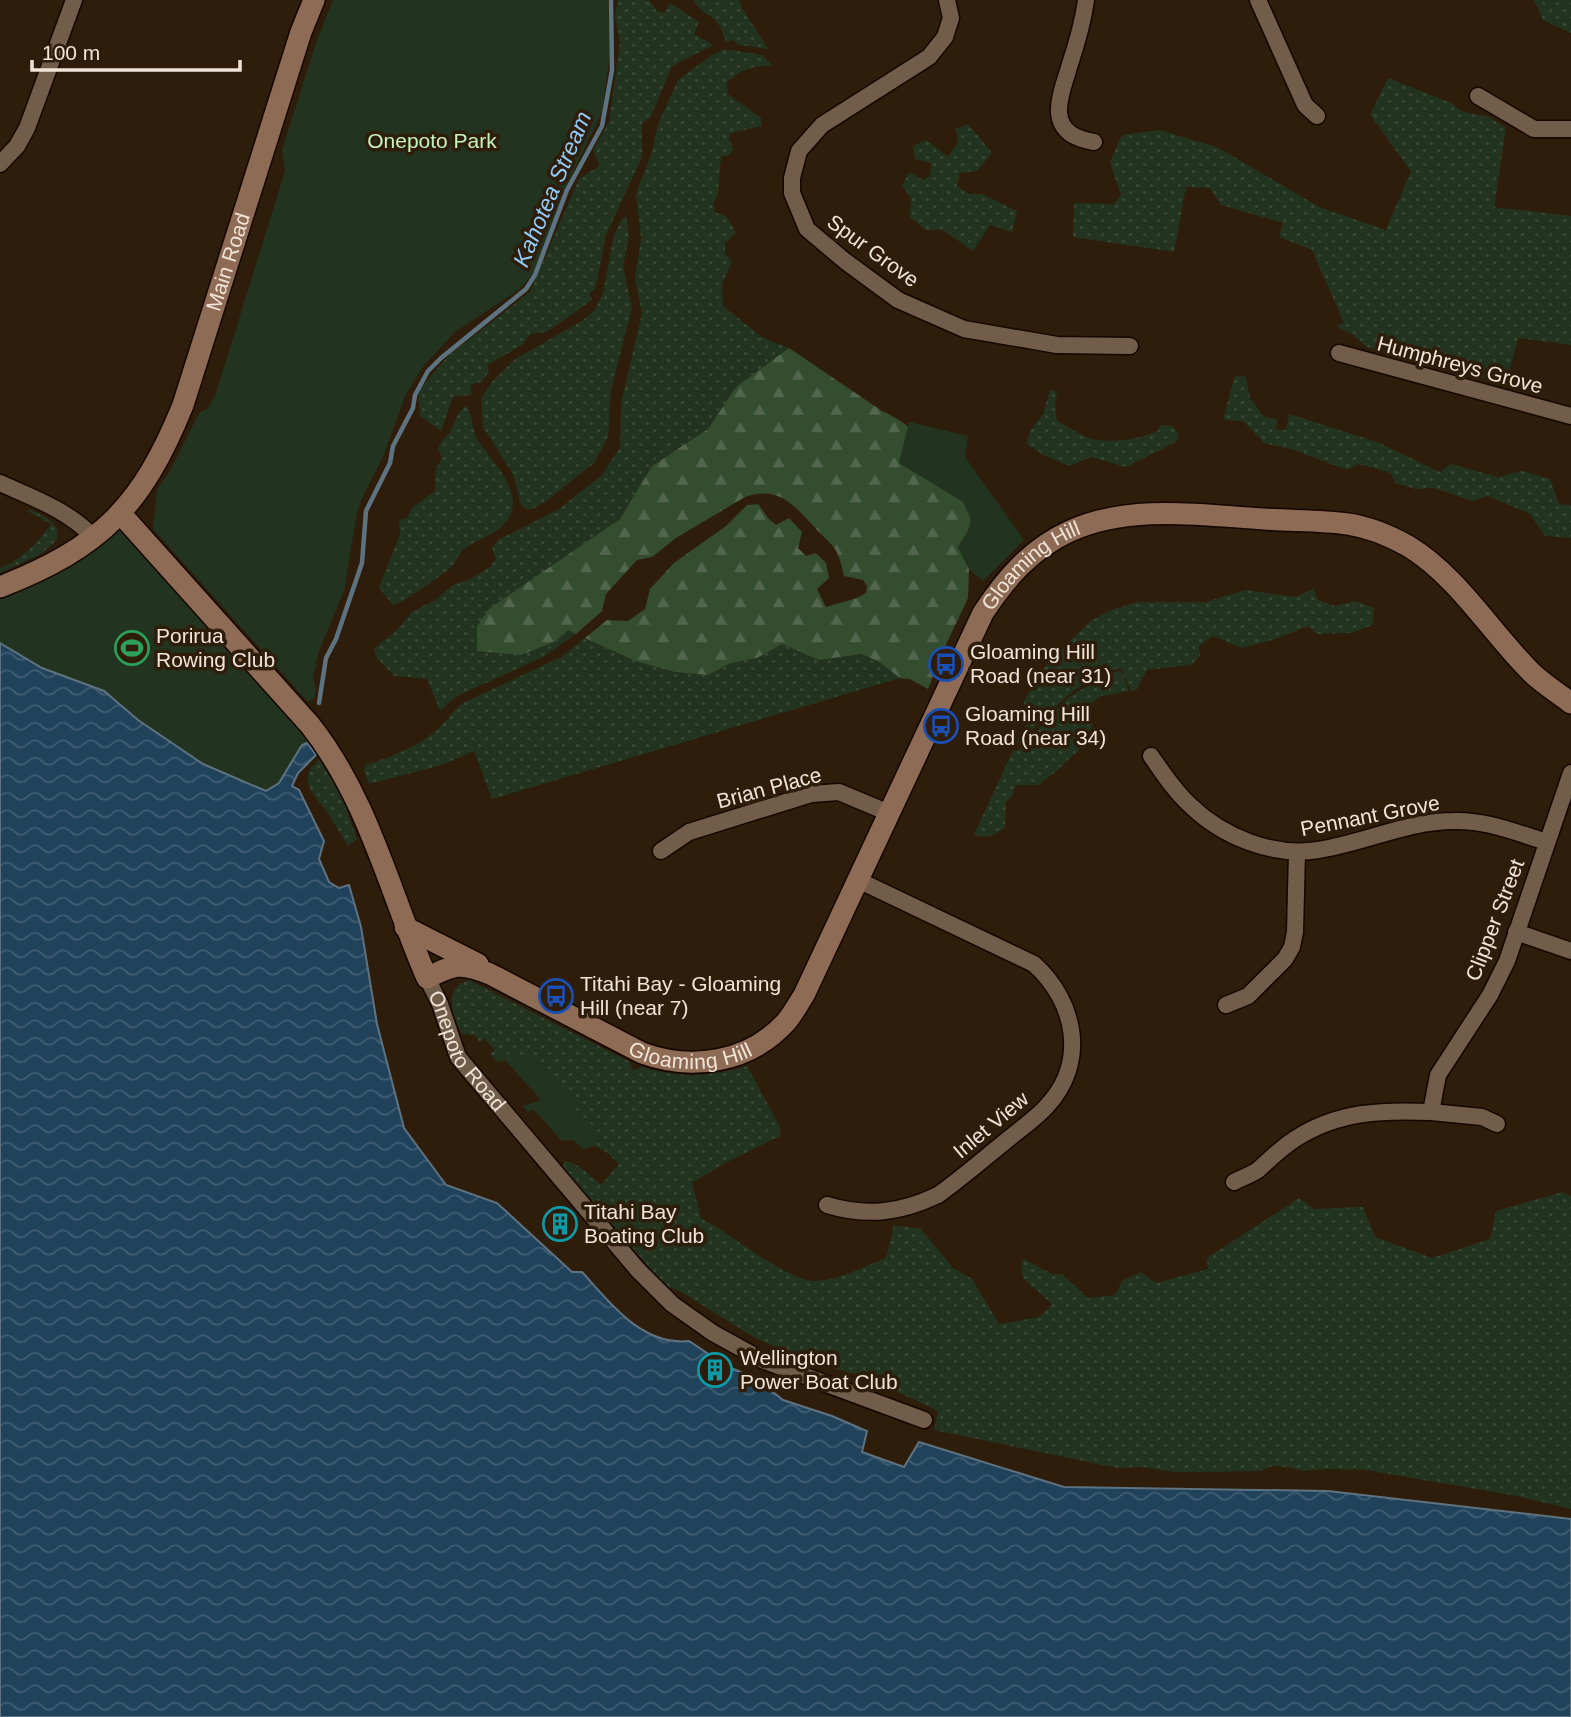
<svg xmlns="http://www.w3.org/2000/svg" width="1571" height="1717" font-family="Arial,sans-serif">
  <defs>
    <pattern id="grass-dots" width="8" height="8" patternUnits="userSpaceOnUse" patternTransform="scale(1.75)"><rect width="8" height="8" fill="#22341f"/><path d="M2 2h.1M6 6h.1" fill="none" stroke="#384834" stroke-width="1.8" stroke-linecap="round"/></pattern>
    <pattern id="forest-firs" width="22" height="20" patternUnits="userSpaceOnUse" patternTransform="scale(1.75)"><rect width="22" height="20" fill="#344d2f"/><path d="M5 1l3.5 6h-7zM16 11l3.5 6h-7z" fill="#52664d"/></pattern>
    <pattern id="water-waves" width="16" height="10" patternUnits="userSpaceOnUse" patternTransform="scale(1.75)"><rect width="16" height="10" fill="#20425b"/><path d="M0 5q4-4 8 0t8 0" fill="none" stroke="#415d72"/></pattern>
  </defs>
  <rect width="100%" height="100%" fill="#2e1d0a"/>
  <g fill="url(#grass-dots)">
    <path d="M618,0H649L657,11L664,13L670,3L699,22L694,34L713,45L672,66L651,116L642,124V157L606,235L595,290L589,293L592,300L547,332L530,334L522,345L487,365L489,372L481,382L470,385L472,395L453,397L441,431L420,416L418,391L449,355L530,292L579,179L600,165L593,151L609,122L620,43L615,16Z"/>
    <path d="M694,0H740L742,8L768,49L739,45L733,40L726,42C724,36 722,30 719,25C710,12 703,17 694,0Z"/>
    <path d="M1534,0H1571V33L1543,20Z"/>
    <path d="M725,49L762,55L772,65L755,67L740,72L727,82L728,94L761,118L762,126L731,133L729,139L734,150L727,156H721L718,195L713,204L715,212L727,217L736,233L725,243V253L732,262L722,284L723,306L762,337L789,348L736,387L708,429L652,466L620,519L477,626V651L556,641L568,630L576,634L543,657L455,697L440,711L427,679L394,676L377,658L374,649L396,631L413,611L435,600L453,585L470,579L490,567L496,559L492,548L498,540L559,509L602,475L620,447L621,403L642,313L635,280L641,238L636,194L653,148L658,124L678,80L712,55Z"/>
    <path d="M1388,78L1451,103L1461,111L1489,117L1506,128L1494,207L1571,216V345L1518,338L1506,384L1367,347L1353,335L1336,326L1344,323L1312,250L1279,237L1283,223L1221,205L1210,188L1186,187L1174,252L1073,237L1074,203L1114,204L1121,195L1110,162L1122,135L1160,130L1219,148L1319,207L1386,230L1411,171L1370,115Z"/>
    <path d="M968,124L992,153L977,171L960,173L957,186L969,194H982L1017,211L1012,232L990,225L973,251L943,230H926L910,217L911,198L902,186L909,172L923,180L930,176L931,163L915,159L913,146L926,140L948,157L958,143L956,129Z"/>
    <path d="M626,216L629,236L623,266L632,308L611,390L608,437L594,463L549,499L533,509H526L521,505L513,474L483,427L481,398L492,382L515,359L582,321L595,310L603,293L614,235L621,220Z"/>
    <path d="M1235,375L1246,377L1250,398L1264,417L1277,419L1276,429L1286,430L1289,414L1377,442L1440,472L1451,464L1498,477L1522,471L1550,479L1559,504L1571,505V538L1545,536L1530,514L1488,496L1472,501L1434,488L1415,489L1395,483L1391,473L1359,464L1347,470L1294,450L1264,443L1243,421L1223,420Z"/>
    <path d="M1050,390L1057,391L1055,406L1057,421C1065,425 1085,438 1092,439C1113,443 1140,440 1159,430L1160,425L1172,426L1179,434L1176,442L1126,467L1091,457L1070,466L1045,456L1027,444L1030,431L1043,414Z"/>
    <path d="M466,406C474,415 471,430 478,441C497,467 535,504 496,531C486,538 472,542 463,550C458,554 456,563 451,567C443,575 402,603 393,605L379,588L400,534L399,520L407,518L412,508L435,491V472L442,457L438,449C441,440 447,437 451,430C457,418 454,416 466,406Z"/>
    <path d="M29,509C43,516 61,521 57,540L41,554L0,573V568C22,560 38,542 51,524L27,511Z"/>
    <path d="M1313,589L1318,600L1335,606L1355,601L1374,608L1373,625L1351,633L1316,634L1308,626L1272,640L1242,648L1213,636L1199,646L1200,656L1191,665L1147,670L1136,690L1131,691L1121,668C1083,674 1046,715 1021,742L1016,744L1033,709L1023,704L1038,674L1089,622L1111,610L1137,602H1206L1245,590L1296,597Z"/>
    <path d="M585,638L635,661L675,672L708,675L731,663L757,658L782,644L819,660L862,654L879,662L900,678L492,799L474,751L442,765L369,784L364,771L365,765L390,757L418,744L436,731L461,704L561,657Z"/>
    <path d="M1121,670L1129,691L1101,696L1083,709L1093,724L1084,745L1053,774L1038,785H1016L1012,796L1006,802L1005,827C995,836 987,839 974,835L1013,750L1018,751L1067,699L1087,686Z"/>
    <path d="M319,759L342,797L357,839L348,846C341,835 334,823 327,812C313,793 296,780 319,759Z"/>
    <path d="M469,980L630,1062L633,1071L641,1067C681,1078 707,1078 747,1066L780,1127V1136L723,1164L692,1183L701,1218C727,1231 789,1282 814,1281C838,1281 864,1266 886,1258L894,1225L921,1229L953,1268L972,1279L999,1324L1039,1317L1052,1304L1023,1278L1021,1263L1024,1259L1052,1274H1062L1088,1298L1115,1295L1122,1281L1141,1272L1156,1283L1208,1269L1207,1258L1299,1198L1314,1209L1363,1207L1375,1237L1432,1258L1490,1239L1496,1211L1562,1192L1571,1196V1509L1517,1496L1366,1470L1328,1469L1303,1471L1287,1467L1272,1466L1261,1471L1209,1472H1173L1144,1467L1117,1468L934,1430L938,1411L866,1377L803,1360L752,1336L678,1290L667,1287L570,1177L563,1166L565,1161C579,1163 590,1176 601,1185L619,1164L606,1152L595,1146L602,1136L576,1110L569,1093L548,1080L532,1060L498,1055L494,1059L490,1054L495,1050L484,1038L480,1042L474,1035L462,1034C453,1018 442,987 469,980Z"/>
  </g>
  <path fill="url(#forest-firs)" d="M789,348L882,411C896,417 907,425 918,435C928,445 968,504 970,517C972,528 964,538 958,547L969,569L968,598L943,651L928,689L910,679L900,678L879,662L862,654L819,660L782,644L757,658L731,663L708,675L675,672L635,661L585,638L607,620L628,621L645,609L650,589L674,563L726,526L747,505L758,504L769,519L776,525L789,518L802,532L798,548L806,556L816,553L826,563L829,578L817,589L826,607L857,598L866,593L867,586L863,580L844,576C842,568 840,557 835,549C830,542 822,535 816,529C795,506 779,485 745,497L676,538L652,557L637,560L606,594L602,611L576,634L568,630L556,641L521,655L477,651V626L490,608L620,519L652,466L708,429L736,387Z"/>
  <g fill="#22341f">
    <path d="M333,0H608L610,52L602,112L566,187L549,238L532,275L520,289L455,332L422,368L406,394L383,457L366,490L357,512L344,591L319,651L313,677L316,689L315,697L308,702L153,529L157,489L170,471L199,413L208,408L216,393L285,171L282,150L317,40Z"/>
    <path d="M909,422L968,436L965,457L1024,540L983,581L969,569L958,547L970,528V517L963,502L899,463Z"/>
    <path d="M121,514L322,740L310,747L283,781L267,791L203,764L138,720L104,691L42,668L0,643V587Z"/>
    <path d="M508,1054L532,1060L548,1080L569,1093L576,1110L602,1136L595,1146L583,1149L573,1140L562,1141L533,1109L528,1112L522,1106L541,1100L505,1060L498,1062L494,1059L498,1055Z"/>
  </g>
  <path fill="url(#water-waves)" stroke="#5e7381" stroke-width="2" d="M0,643L42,668L104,691L138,720L203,764L266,791L279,783L302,745L307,743L316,755L298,773L292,786L299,790L324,841L319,859L329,882L339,888L349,885L361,927L377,1024L404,1128L446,1185L497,1203L572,1272H582C610,1303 642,1346 689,1341L728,1367L754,1377L783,1400L832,1416L867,1431L862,1452L904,1467L919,1442L1064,1487L1328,1491L1571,1519V1717H0Z"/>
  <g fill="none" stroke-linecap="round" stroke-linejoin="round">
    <path stroke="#5e7381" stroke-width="4.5" d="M319,703L326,658L336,639L362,563L366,511L390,463L393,446L413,408L415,395L428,371L441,358L526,289L535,275L567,190L602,126L612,70L611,0"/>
    <g stroke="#150600" stroke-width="19">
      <g id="street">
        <path d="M947,0L951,18L945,37L929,57L822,125L799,151L792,178V193L807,229L845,261L898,300L964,329L1057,345L1130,346"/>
        <path d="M1086,0C1083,22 1077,43 1070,64C1066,79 1058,97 1059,113C1061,133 1077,139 1094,142"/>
        <path d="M1258,0L1305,105L1317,116"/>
        <path d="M1478,96L1534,129H1571"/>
        <path d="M0,164L17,146L27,128L74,0"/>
        <path d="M1339,353L1571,416"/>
        <path d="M0,483C33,498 70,511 94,538"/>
        <path d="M1151,756C1163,773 1175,792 1191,806C1223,837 1273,857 1318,850C1364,843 1407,821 1454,821C1486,820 1517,833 1547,842"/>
        <path d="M661,851L689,832L811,794L839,792L889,813"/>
        <path d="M1516,932L1571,951"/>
        <path id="s1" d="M427,978L440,1004L458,1057L637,1269L672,1304L713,1333L762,1360L924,1420"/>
        <path d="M1226,1005L1248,996L1285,959L1292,947L1295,932L1297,852"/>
        <path d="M1431,1112L1482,1117L1497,1124"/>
        <path d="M1234,1182C1241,1178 1251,1175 1258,1170C1270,1159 1281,1148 1295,1139C1338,1111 1383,1110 1431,1112L1438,1075L1490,995L1507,961L1571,773"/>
        <path d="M827,1205C867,1217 900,1213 938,1195C960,1179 980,1162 1001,1145C1016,1132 1033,1121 1046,1107C1088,1063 1076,1002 1034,964L858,880"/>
      </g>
    </g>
    <g stroke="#150600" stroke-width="24">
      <g id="secondary">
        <path id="s2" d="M121,514L310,725C368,798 390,893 427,978C454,964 461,962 490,974L642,1053C691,1071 749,1063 786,1022C793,1014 798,1004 804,995L983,613C1006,578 1031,549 1070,531C1130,504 1200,515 1264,519C1292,521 1321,520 1348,524C1368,527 1390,536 1408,546C1459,577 1491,633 1533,674C1545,685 1559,694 1571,703"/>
        <path id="s3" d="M0,587C102,547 142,506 183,405L301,32L314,0"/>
        <path d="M405,927L478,964"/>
      </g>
    </g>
    <use href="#street" stroke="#715d49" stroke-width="16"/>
    <use href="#secondary" stroke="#8e6b54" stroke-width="21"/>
  </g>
  <defs>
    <g id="stadium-ring" transform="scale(1.75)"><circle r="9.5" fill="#2e1d0a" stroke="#2e9e5b" stroke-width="1.5"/><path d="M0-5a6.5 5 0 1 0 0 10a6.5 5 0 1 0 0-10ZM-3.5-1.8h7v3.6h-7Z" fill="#2e9e5b"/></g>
    <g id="bus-ring" transform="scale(1.75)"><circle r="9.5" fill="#2e1d0a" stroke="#1a4fb4" stroke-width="1.5"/><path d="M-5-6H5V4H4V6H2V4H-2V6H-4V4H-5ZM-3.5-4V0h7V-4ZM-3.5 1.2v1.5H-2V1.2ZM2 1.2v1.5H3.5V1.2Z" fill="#1a4fb4"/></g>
    <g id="building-ring" transform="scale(1.75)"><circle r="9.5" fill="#2e1d0a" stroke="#0f9aa8" stroke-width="1.5"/><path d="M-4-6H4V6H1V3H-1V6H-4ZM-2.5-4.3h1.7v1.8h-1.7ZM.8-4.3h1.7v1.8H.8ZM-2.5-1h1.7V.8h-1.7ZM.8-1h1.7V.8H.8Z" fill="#0f9aa8"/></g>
  </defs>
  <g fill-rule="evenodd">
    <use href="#stadium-ring" x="132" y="648"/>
    <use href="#bus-ring" x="946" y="664"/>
    <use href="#bus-ring" x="941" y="726"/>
    <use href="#bus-ring" x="556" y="996"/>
    <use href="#building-ring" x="560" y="1224"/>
    <use href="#building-ring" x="715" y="1370"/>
  </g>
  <g text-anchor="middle" stroke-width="7" stroke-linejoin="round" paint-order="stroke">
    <g font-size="21" fill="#c4f3bc" stroke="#2e1d0a">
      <text x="432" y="148">Onepoto Park</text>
    </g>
    <g font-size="21" fill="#f0e4d9" stroke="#2e1d0a">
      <text transform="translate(873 251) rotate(36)" y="7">Spur Grove</text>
      <text dy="7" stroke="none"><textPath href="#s3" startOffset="418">Main Road</textPath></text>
      <text transform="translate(1460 365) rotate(15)" y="7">Humphreys Grove</text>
      <text dy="7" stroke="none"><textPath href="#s2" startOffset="1480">Gloaming Hill</textPath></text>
      <text transform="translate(769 788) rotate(-15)" y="7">Brian Place</text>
      <text transform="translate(1370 816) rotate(-11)" y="7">Pennant Grove</text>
      <text transform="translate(1495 920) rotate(-69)" y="7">Clipper Street</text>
      <text dy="7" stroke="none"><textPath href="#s2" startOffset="850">Gloaming Hill</textPath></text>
      <text dy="7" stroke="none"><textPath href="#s1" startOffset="84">Onepoto Road</textPath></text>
      <text transform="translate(991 1125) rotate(-40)" y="7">Inlet View</text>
    </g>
    <g font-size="21" fill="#f0e4d9" stroke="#2e1d0a" text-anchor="start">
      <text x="156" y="643">Porirua<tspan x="156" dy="24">Rowing Club</tspan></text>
      <text x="970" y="659">Gloaming Hill<tspan x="970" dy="24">Road (near 31)</tspan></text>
      <text x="965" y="721">Gloaming Hill<tspan x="965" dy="24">Road (near 34)</tspan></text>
      <text x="580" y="991">Titahi Bay - Gloaming<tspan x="580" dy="24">Hill (near 7)</tspan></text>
      <text x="584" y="1219">Titahi Bay<tspan x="584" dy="24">Boating Club</tspan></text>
      <text x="740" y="1365">Wellington<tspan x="740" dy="24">Power Boat Club</tspan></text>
    </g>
    <g font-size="23" font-style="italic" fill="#91cbf9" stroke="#2e1d0a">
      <text transform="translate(552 189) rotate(-67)" y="8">Kahotea Stream</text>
    </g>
  </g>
  <path d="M32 60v10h208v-10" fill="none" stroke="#f0e4d9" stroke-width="3.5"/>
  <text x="42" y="60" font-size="21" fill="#f0e4d9" stroke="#2e1d0a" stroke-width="5" paint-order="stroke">100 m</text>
</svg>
